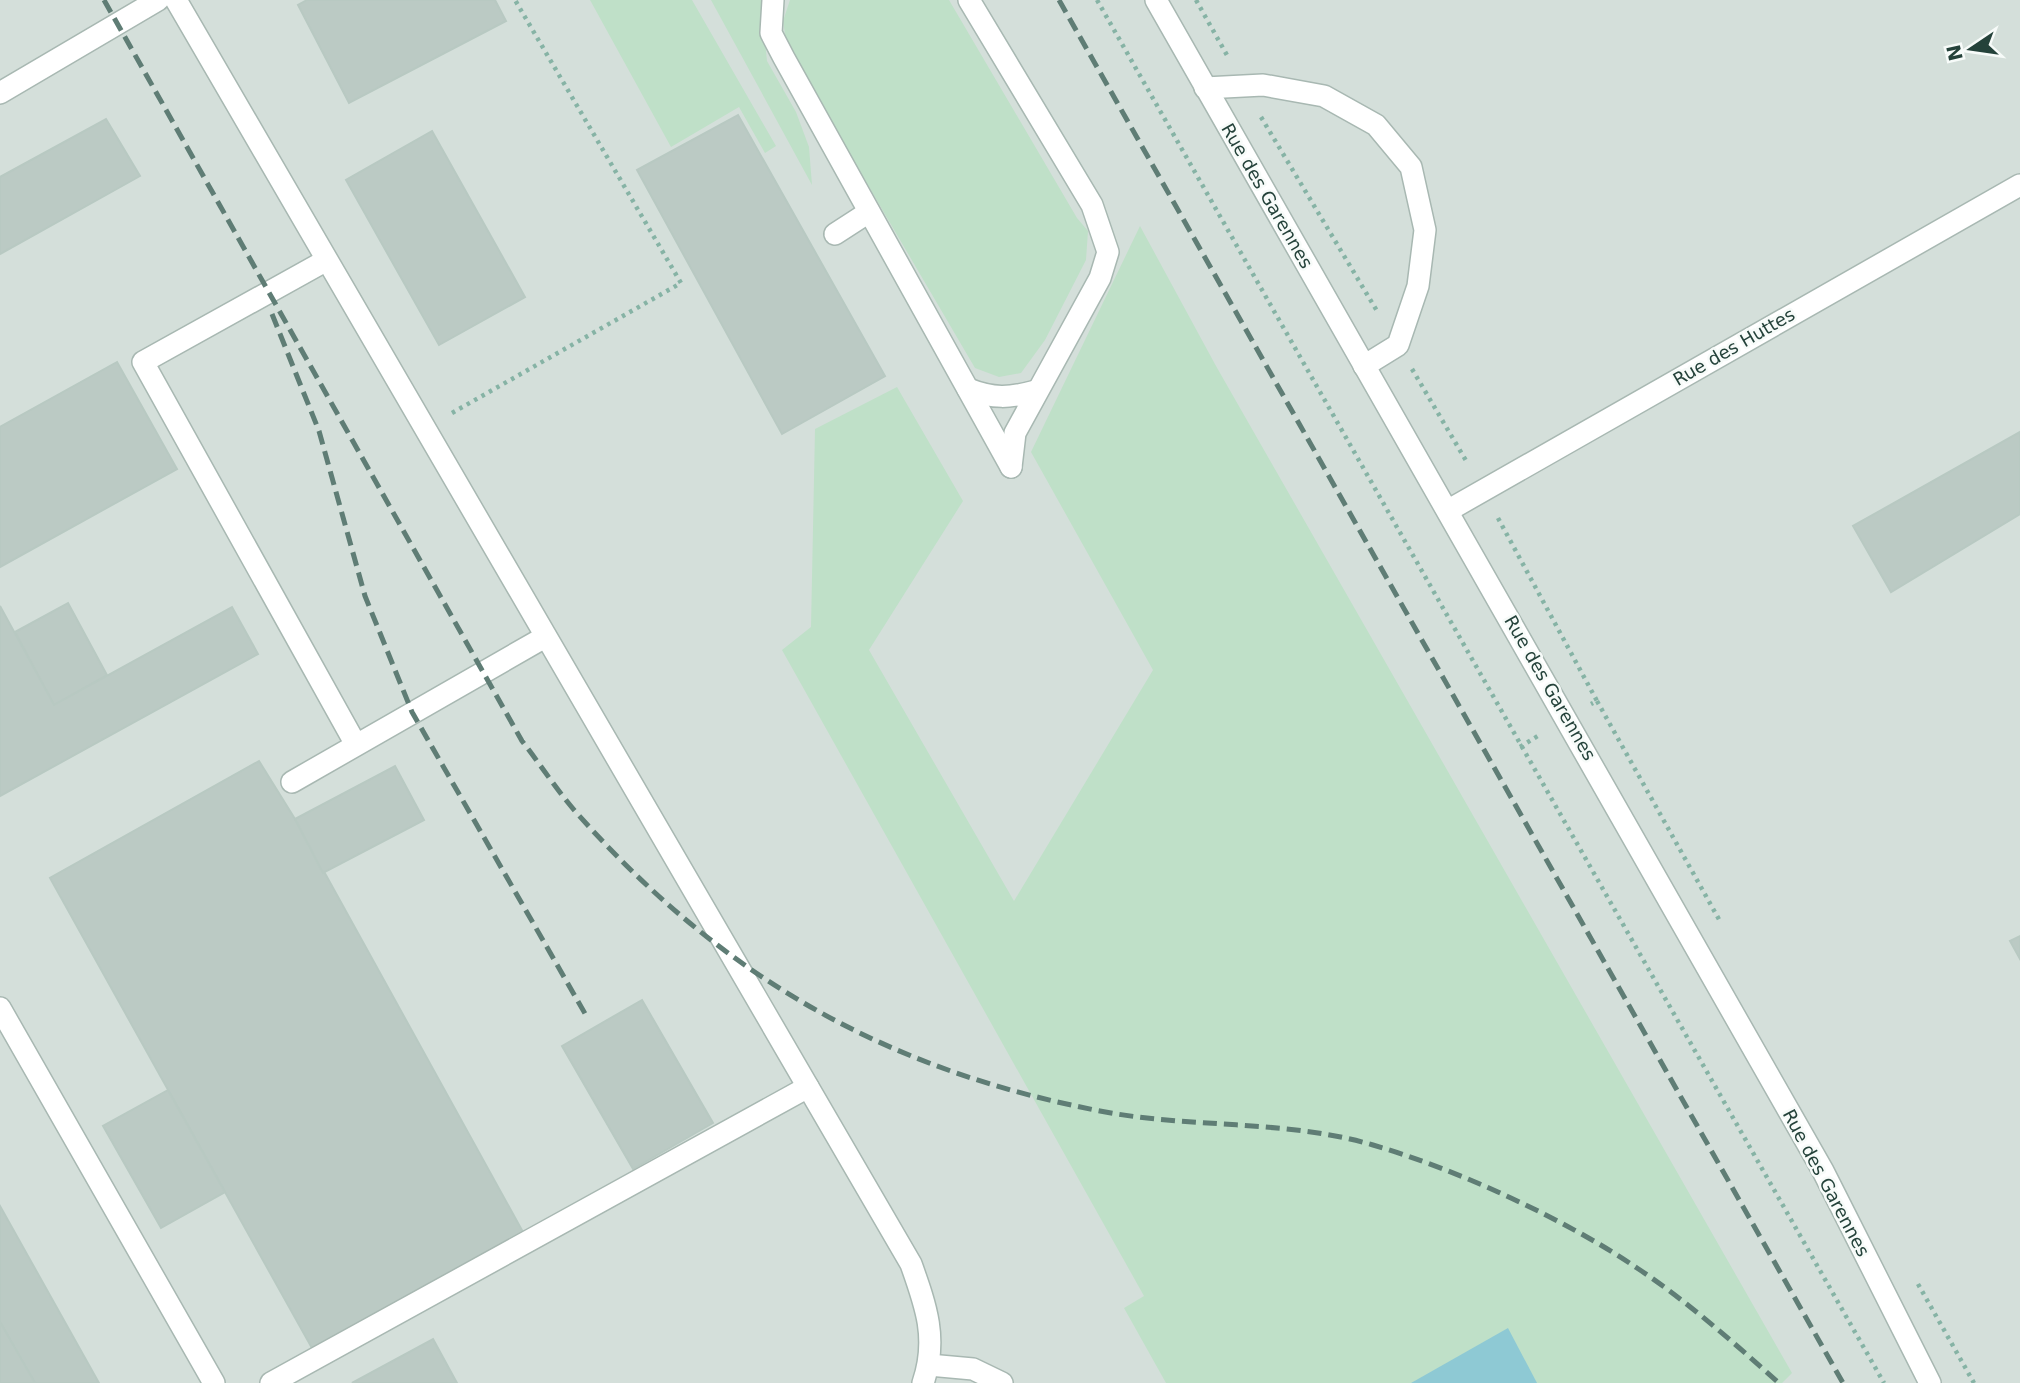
<svg xmlns="http://www.w3.org/2000/svg" width="2020" height="1383" font-family="'DejaVu Sans',sans-serif">
  <rect width="100%" height="100%" fill="#e6efeb"/>
  <rect fill="#d4dfda" x="0" y="0" width="2020" height="1383"/>
  <g fill="#bfe0c8">
    <path d="M590,0H692L776,146L765,153L739,107L671,147Z"/>
    <path d="M711,0H761L767,61L796,112L809,147L812,185Z"/>
    <path d="M790,0H949L1077,218L1088,231L1086,260L1045,340L1021,373L999,377L975,368L787,47L783,21Z"/>
    <path d="M1140,226L1216,366L1792,1373L1782,1383H1166L1124,1308L1144,1296L782,650L811,627L815,429L897,387L963,501L869,650L1014,901L1153,670L1031,452Z"/>
  </g>
  <path fill="#8ec9d4" d="M1508,1328L1537,1383H1411Z"/>
  <g fill="#bbcac4" stroke="#b8c9c2" stroke-width="2">
    <path d="M307,0H495L506,21L349,103L298,5Z"/>
    <path d="M738,115L885,376L782,434L637,170Z"/>
    <path d="M106,119L140,176L0,254V177Z"/>
    <path d="M432,131L525,297L439,345L346,180Z"/>
    <path d="M117,362L177,469L0,567V427Z"/>
    <path d="M2020,432V514L1891,592L1853,526Z"/>
    <path d="M68,603L107,675L54,705L15,632Z"/>
    <path d="M0,606L54,705L232,607L258,654L0,796Z"/>
    <path d="M259,761L295,819L523,1232L313,1350L50,878Z"/>
    <path d="M395,766L424,820L323,873L295,819Z"/>
    <path d="M2020,936V959L2010,941Z"/>
    <path d="M642,1000L713,1123L633,1169L562,1046Z"/>
    <path d="M168,1090L225,1192L161,1228L103,1126Z"/>
    <path d="M0,1206L99,1383H35L0,1322Z"/>
    <path d="M0,1322L35,1383H0Z"/>
    <path d="M433,1339L457,1383H352Z"/>
  </g>
  <g fill="none" stroke-linecap="round" stroke-linejoin="round">
    <g stroke="#a8b8b2" stroke-width="24">
      <g id="minor">
        <path d="M176,0L911,1264C926,1306 938,1339 923,1383"/>
        <path d="M773,0L771,33L784,58L1011,467"/>
        <path d="M969,0L1092,205L1108,252L1100,278L1015,433L1011,467"/>
        <path d="M1156,0L1823,1171L1930,1383"/>
        <path d="M1205,88L1263,85L1324,96L1376,125L1411,167L1425,230L1418,286L1398,345L1364,366"/>
        <path d="M0,93L158,0"/>
        <path d="M835,234L869,212"/>
        <path d="M325,261L143,362L355,743"/>
        <path d="M968,389C993,399 1010,398 1036,391"/>
        <path d="M1449,510L2020,185"/>
        <path d="M292,782L545,637"/>
        <path d="M0,1008L214,1383"/>
        <path d="M929,1365L973,1369L1002,1383"/>
        <path d="M271,1383L808,1087"/>
      </g>
    </g>
    <g stroke="#86b3a5" stroke-width="4.5" stroke-dasharray="3.5 5" stroke-linecap="butt">
      <path d="M1097,0L1884,1383"/>
      <path d="M1196,0L1228,57"/>
      <path d="M1261,117L1377,311"/>
      <path d="M1412,369L1468,464"/>
      <path d="M452,413L681,283L515,0"/>
      <path d="M1498,518L1597,701L1591,704"/>
      <path d="M1597,701L1721,923"/>
      <path d="M1520,747L1541,734"/>
      <path d="M1918,1284L1974,1383"/>
    </g>
    <use href="#minor" stroke="#fff" stroke-width="21"/>
    <g stroke="#5f7d75" stroke-width="5" stroke-dasharray="14 7" stroke-linecap="butt">
      <path d="M104,0L522,741C540,764 556,789 575,811C723,979 891,1073 1111,1113C1197,1128 1288,1120 1373,1145C1456,1169 1565,1219 1637,1268C1687,1301 1734,1343 1779,1383"/>
      <path d="M1059,0L1843,1383"/>
      <path d="M272,314L319,431L365,596L412,712L587,1017"/>
    </g>
  </g>
  <g text-anchor="middle" stroke-width="5" stroke-linejoin="round" paint-order="stroke">
    <g font-size="18" fill="#24423a" stroke="#f7fbf9">
      <text transform="translate(1267 196) rotate(60)" y="6">Rue des Garennes</text>
      <text transform="translate(1734 347) rotate(-30)" y="6">Rue des Huttes</text>
      <text transform="translate(1550 688) rotate(60)" y="6">Rue des Garennes</text>
      <text transform="translate(1826 1183) rotate(62)" y="6">Rue des Garennes</text>
    </g>
  </g>
  <g transform="translate(1971 49) rotate(257)" stroke="#f7fbf9" stroke-width="5" paint-order="stroke">
  <path d="M0-5L12 26L0 18L-12 26Z" fill="#24423a"/>
  <text y="-10" font-size="19" font-weight="bold" text-anchor="middle" fill="#24423a">N</text>
  </g>
</svg>
